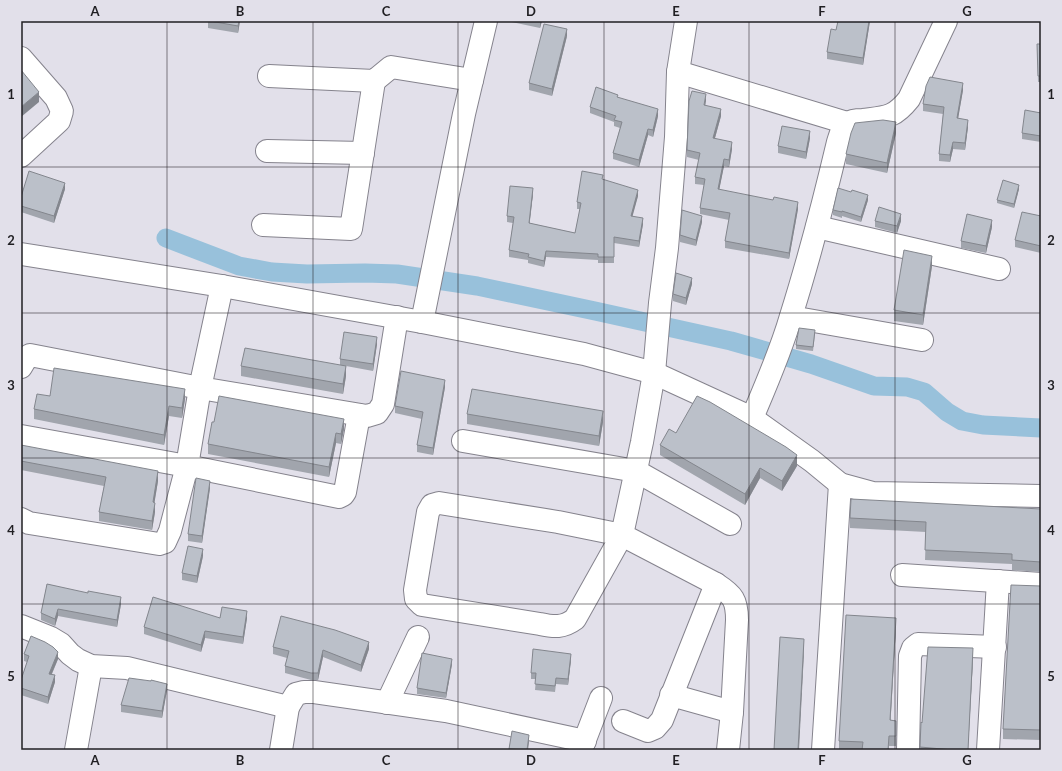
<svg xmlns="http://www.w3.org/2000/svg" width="1062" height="771" font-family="Lato,sans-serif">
  <rect width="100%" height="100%" fill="#e2e0ea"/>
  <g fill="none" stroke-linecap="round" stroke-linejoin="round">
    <path stroke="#98c1db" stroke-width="19" d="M166,238L239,266L272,272L307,274L365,273L397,274L477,286L595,311L731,341L811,364L874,386L907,387L924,392L947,412L962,421L983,425L1041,428"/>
    <g stroke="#85838d" stroke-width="24">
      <g id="minor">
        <path d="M686,21L678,72L676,137L667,248L660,303L654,373L642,442L622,535L575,619C563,628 554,627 540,624L422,605L416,599L415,590L428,512L432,505L439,503L558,522L622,535L716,584C733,595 737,600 737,620L732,712L728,750"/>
        <path d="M21,58L56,98L62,111L59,121L21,156"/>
        <path d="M678,72L847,123"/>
        <path d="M269,76L374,81L391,67L472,80"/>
        <path d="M267,151L363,153"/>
        <path d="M263,225L351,229L374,81"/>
        <path d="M817,227L999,269"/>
        <path d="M21,254L222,286L422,322L584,354L654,373L752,418L812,461L840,484L873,493L1041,496"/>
        <path d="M791,317L922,340"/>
        <path d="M422,322L464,114L486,21"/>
        <path d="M21,367L27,357L30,355L200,388L367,416L377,413L383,404L397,317"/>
        <path d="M752,418C766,385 781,351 791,316C809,259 824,201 838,142C840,136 842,127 848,123C852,120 858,120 863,120C886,117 894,118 909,99L946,21"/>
        <path d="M21,436L187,466L339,497L343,495L345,492L359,415"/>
        <path d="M463,441L636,471L730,524"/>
        <path d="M21,519L29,523L159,544L165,542L170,531L187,466L200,388L222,286"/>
        <path d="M902,575L1041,584"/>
        <path d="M21,626L51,638L61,644L70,654L78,660L91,666L127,668L288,707L296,694L304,692H314L446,711L585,741"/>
        <path d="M671,695L732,712"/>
        <path d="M387,703L418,637"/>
        <path d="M623,721L648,731L655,728L662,720L716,584"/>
        <path d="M76,750L91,666"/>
        <path d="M281,750L288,707"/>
        <path d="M581,750L601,698"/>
        <path d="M823,750L840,484"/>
        <path d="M908,750L910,656L913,648L918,644L995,647"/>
        <path d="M988,750L998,581"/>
      </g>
    </g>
    <use href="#minor" stroke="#fff" stroke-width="22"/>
  </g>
  <g fill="#a1a5ad">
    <path d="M208,21H240L238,33L208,28Z"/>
    <path d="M507,21H542L540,28Z"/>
    <path d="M838,21H870L863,65L827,59V52L836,30Z"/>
    <path d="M567,36L552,96L529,90V83Z"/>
    <path d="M1037,44H1041V82H1038Z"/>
    <path d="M963,90L958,118L968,127L965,150L953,149L950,162L939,161V154L943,114L923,111V104Z"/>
    <path d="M618,98L658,116L653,137L648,135L639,167L613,159V153L620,128L614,126V122L590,113V107Z"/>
    <path d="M706,101L705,105L721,116L715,138L732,149L729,167L724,166L719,190L798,209L789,259L725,248V241L729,220L700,214V208L704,185L695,184V177L699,160L687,157V150Z"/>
    <path d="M1041,113V142L1022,139V133Z"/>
    <path d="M896,133L887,173L846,164V154Z"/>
    <path d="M810,138L806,159L778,153V146Z"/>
    <path d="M603,180L638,196L632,216L643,224L639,247L614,243V263H598V260L546,257L544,267L528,263V260L509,257V250L513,223L507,222V216L533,194L529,223L575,233L580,209H577V202Z"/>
    <path d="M65,189L54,223L21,212V197Z"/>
    <path d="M1019,189L1014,208L997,203V200Z"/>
    <path d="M868,200L861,222L842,216V218L833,215V210Z"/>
    <path d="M1041,216V253L1015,247V240Z"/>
    <path d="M875,221H901L897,233L875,227Z"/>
    <path d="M702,222L696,246L680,242V235Z"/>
    <path d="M992,227L986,253L961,248V241Z"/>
    <path d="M932,266L923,325L894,321V310Z"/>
    <path d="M692,284L686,305L673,301V294Z"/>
    <path d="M815,334L813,351L796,349V345Z"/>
    <path d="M377,344L373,371L346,366V376L343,394L241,376V366L340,365V359Z"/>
    <path d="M445,387L433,455L417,452V445L422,419L395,413V406Z"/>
    <path d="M50,396L185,399L182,418L169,416L164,445L34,419V409Z"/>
    <path d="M467,414L603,422L599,446L467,424Z"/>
    <path d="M214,422L344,429L341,444L336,443L329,477L208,454V444Z"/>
    <path d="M676,433L797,466L782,491L760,478L745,505L660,455V445Z"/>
    <path d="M21,445L158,481L154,503L155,512L152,530L99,521V512L104,486L21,470Z"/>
    <path d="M210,488L202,543L188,541V534Z"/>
    <path d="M1041,509V572L1012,570V564L925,560L926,532L850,528V518Z"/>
    <path d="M203,556L197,583L182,580V573Z"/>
    <path d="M47,584L121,604L117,627L58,616L55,626L41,620V613Z"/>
    <path d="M1041,586V740L1003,739V729Z"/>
    <path d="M220,618H247L243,644L205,638L201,652L144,634V627Z"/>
    <path d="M896,628L890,720L896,721V746H889V750H839V741Z"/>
    <path d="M273,647L369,649L361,672L323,657L318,680H311L285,673V666L287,658L273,654Z"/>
    <path d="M24,654L58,659L52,674L55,682L48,704L21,695V680L27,662L24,661Z"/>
    <path d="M973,659L968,750H920L921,722L922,723Z"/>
    <path d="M571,660L568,685L556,684L555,692L535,690L536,679H531V673Z"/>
    <path d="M452,664L446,698L417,694V688Z"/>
    <path d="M167,690L162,718L121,712V705Z"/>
  </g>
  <g fill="#83868d">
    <path d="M239,21H240L238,33V26Z"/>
    <path d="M540,21H542L540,28Z"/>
    <path d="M869,21H870L863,65V58Z"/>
    <path d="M567,29V36L552,96V89Z"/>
    <path d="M963,83V90L957,125V118Z"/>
    <path d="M39,92V102L21,117V107Z"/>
    <path d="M706,94V101L704,112V105Z"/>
    <path d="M658,109V116L653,137V130Z"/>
    <path d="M721,109V116L713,145V138Z"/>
    <path d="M968,120V127L965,150V143Z"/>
    <path d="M896,122V133L887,173V163Z"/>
    <path d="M648,129V135L639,167V160Z"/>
    <path d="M810,131V138L806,159V152Z"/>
    <path d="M732,142V149L729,167V160Z"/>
    <path d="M953,142V149L950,162V155Z"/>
    <path d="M724,159V166L718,196V189Z"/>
    <path d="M65,183V189L54,223V216Z"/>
    <path d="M1019,185V189L1014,208V204Z"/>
    <path d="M533,188V194L529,229V223Z"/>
    <path d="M638,190V196L631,222V216Z"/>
    <path d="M868,195V200L861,222V217Z"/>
    <path d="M798,202V209L789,259V253Z"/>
    <path d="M901,214V221L897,233V226Z"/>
    <path d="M702,216V222L696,246V240Z"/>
    <path d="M643,218V224L639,247V241Z"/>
    <path d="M992,220V227L986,253V246Z"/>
    <path d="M546,251V257L544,267V261Z"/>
    <path d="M932,256V266L923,325V315Z"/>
    <path d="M692,278V284L686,305V298Z"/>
    <path d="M377,337V344L373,371V364Z"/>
    <path d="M346,366V376L343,394V384Z"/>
    <path d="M445,380V387L433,455V448Z"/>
    <path d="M185,389V399L182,418V408Z"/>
    <path d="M169,406V416L164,445V435Z"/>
    <path d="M603,411V422L599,446V436Z"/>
    <path d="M344,419V429L341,444V434Z"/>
    <path d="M336,433V443L329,477V467Z"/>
    <path d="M797,455V466L782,491V481Z"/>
    <path d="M760,468V478L745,505V494Z"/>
    <path d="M158,471V481L153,512V502Z"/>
    <path d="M210,481V488L202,543V536Z"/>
    <path d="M155,503V512L152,530V521Z"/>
    <path d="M203,549V556L197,583V576Z"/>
    <path d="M121,597V604L117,627V620Z"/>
    <path d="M58,609V616L55,626V619Z"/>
    <path d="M247,611V618L243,644V637Z"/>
    <path d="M896,618V628L890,730V720Z"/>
    <path d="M205,631V638L201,652V645Z"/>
    <path d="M804,639V652L799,750H798Z"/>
    <path d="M369,642V649L361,672V665Z"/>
    <path d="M973,648V659L968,750Z"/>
    <path d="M323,650V657L318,680V673Z"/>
    <path d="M58,652V659L49,680V674Z"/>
    <path d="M571,654V660L568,685V679Z"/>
    <path d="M452,659V664L446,698V693Z"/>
    <path d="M55,675V682L48,704V697Z"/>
    <path d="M167,684V690L162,718V711Z"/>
    <path d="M529,735V742L528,750H527Z"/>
  </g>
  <g fill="#bbc0c9" stroke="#83868d">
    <path d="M210,21H239L238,26Z"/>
    <path d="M838,21H869L863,58L827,52L831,29L836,30Z"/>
    <path d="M544,24L567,29L552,89L529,83Z"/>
    <path d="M1037,44H1041V76H1038Z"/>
    <path d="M21,70L39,92L21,107Z"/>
    <path d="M930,77L963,83L957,118L968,120L965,143L953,142L950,155L939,154L944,107L923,104L926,86Z"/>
    <path d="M596,87L618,95L617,97L658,109L653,130L648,129L639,160L613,153L622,122L614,120L616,116L590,107Z"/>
    <path d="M692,91L706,94L704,105L721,109L713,138L732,142L729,160L724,159L718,189L773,200L774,197L798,202L789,253L725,241L730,213L700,208L705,179L695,177L700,153L687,150L689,101Z"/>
    <path d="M1025,110L1041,113V136L1022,133Z"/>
    <path d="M883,120L896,122L887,163L846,154L851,133L855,123Z"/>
    <path d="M782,126L810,131L806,152L778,146Z"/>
    <path d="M29,171L65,183L54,216L21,206V197Z"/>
    <path d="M582,171L603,175L602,179L638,190L631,216L643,218L639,241L614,237V257H598V254L546,251L544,261L528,257L529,254L509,250L514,217L507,216L510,186L533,188L529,223L575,233L581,203L577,202Z"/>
    <path d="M1003,180L1019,185L1014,204L997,200Z"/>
    <path d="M838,188L851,192L852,190L868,195L861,217L842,211V212L833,210Z"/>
    <path d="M879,207L901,214L897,226L875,221Z"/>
    <path d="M682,210L702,216L696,240L680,235Z"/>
    <path d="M1022,212L1041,216V246L1015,240Z"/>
    <path d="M967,214L992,220L986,246L961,241Z"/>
    <path d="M904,250L932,256L923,315L894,310Z"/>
    <path d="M676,273L692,278L686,298L673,294Z"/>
    <path d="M799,328L815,330L813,347L796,345Z"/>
    <path d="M344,332L377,337L373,364L340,359Z"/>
    <path d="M245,348L346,366L343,384L241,366Z"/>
    <path d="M54,368L185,389L182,408L169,406L164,435L34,409L37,394L50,396Z"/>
    <path d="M401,371L445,380L433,448L417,445L423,412L395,406Z"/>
    <path d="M472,389L603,411L599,436L467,414Z"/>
    <path d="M219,396L344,419L341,434L336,433L329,467L208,444L212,422H214Z"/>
    <path d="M697,396L710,402L786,447L797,455L782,481L760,468L745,494L660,445L669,429L676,433Z"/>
    <path d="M21,445L158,471L153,502L155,503L152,521L99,512L106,477L21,461Z"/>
    <path d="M196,478L210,481L202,536L188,534Z"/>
    <path d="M851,499L1041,509V562L1012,560V554L925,550L926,522L850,518Z"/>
    <path d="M188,546L203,549L197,576L182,573Z"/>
    <path d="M47,584L88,593V591L121,597L117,620L58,609L55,619L41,613Z"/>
    <path d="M1011,585L1041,586V730L1003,729Z"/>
    <path d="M153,597L220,618L222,607L247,611L243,637L205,631L201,645L144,627Z"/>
    <path d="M846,615L896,618L890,720L896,721V736H889L888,750H862L863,742L839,741Z"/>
    <path d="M281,616L335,630L369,642L361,665L323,650L318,673H311L285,666L289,651L273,647Z"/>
    <path d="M31,636L45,642L53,647L58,652L49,674L55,675L48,697L21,688V680L29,656L24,654Z"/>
    <path d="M780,637L804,639L798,750H774Z"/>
    <path d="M928,647L973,648L968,750H953L920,747L921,722L922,723Z"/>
    <path d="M533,649L571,654L568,679L556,678L555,686L535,684L536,673H531Z"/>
    <path d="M422,653L452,659L446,693L417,688Z"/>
    <path d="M129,678L151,681V680L167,684L162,711L121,705Z"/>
    <path d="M512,731L529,735L527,750L509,749Z"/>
  </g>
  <path fill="none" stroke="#201f23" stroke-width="1" stroke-opacity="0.55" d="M167,21V750M313,21V750M458,21V750M604,21V750M749,21V750M895,21V750M21,167H1041M21,313H1041M21,458H1041M21,604H1041"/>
  <rect width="1062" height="771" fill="none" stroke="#e2e0ea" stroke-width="44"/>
  <rect x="22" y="22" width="1018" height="727" fill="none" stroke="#201f23" stroke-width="1.5"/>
  <g font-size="13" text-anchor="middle" font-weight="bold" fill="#201f23">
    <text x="95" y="16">A</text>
    <text x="240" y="16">B</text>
    <text x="386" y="16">C</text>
    <text x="531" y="16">D</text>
    <text x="676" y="16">E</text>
    <text x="822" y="16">F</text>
    <text x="967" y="16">G</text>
    <text x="11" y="99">1</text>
    <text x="1051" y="99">1</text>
    <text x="11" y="245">2</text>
    <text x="1051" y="245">2</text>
    <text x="11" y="390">3</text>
    <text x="1051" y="390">3</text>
    <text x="11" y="535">4</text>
    <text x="1051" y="535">4</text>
    <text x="11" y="681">5</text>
    <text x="1051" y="681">5</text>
    <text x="95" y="765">A</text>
    <text x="240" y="765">B</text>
    <text x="386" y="765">C</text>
    <text x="531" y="765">D</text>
    <text x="676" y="765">E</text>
    <text x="822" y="765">F</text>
    <text x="967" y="765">G</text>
  </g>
</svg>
